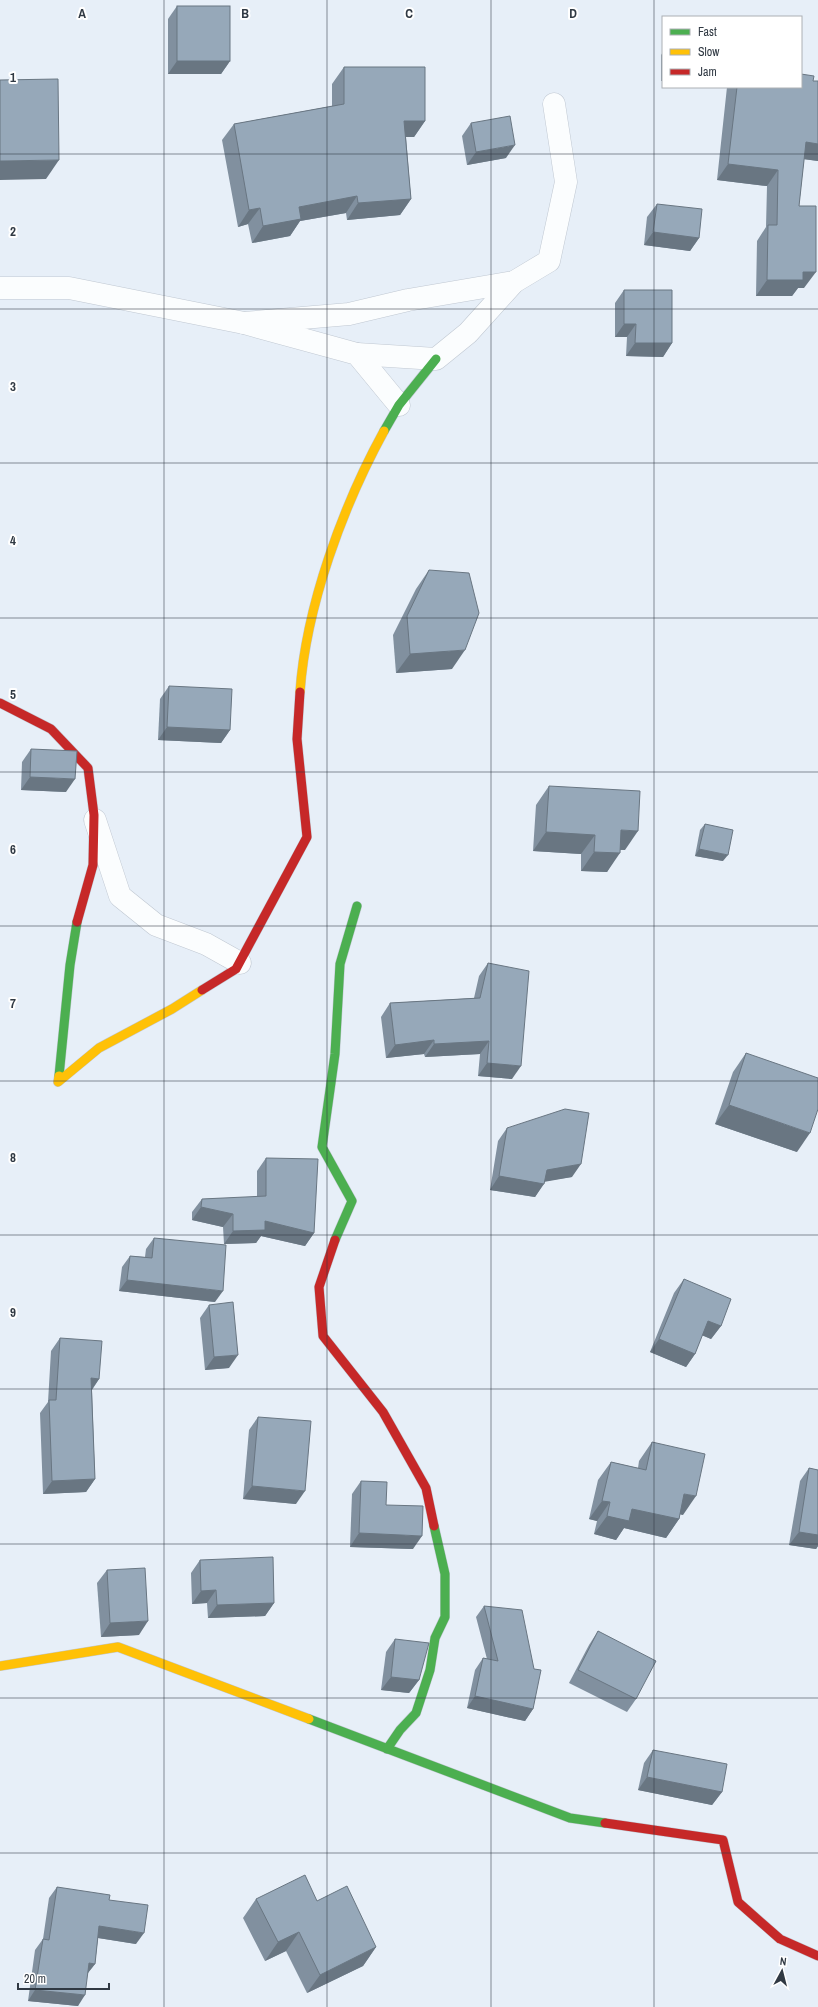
<svg xmlns="http://www.w3.org/2000/svg" width="818" height="2007" font-family="'Archivo Narrow',sans-serif">
  <rect width="100%" height="100%" fill="#e7eff8"/>
  <g fill="none" stroke-linecap="round" stroke-linejoin="round">
    <g stroke="#c0c8d2" stroke-width="23">
      <g id="street">
        <path d="M0,288H69L244,323L357,354L399,405"/>
        <path d="M244,323L349,314L408,300L514,282L549,261L566,182L554,104"/>
        <path d="M357,354L436,359L468,333L514,282"/>
        <path d="M95,820L120,896L156,925L206,944L240,963"/>
      </g>
    </g>
    <g stroke="#c0c8d2" stroke-width="10">
      <g id="fast">
        <path d="M384,431L399,405L436,359"/>
        <path d="M59,1076L70,965L77,922"/>
        <path d="M335,1240L352,1201L322,1147L335,1054L340,964L357,906"/>
        <path d="M309,1719L570,1818L605,1823"/>
        <path d="M387,1749L400,1730L416,1713L430,1670L435,1638L445,1617V1574L434,1526"/>
      </g>
    </g>
    <g stroke="#c0c8d2" stroke-width="10">
      <g id="slow">
        <path d="M300,692C306,606 343,506 384,431"/>
        <path d="M59,1076L58,1082L99,1048L172,1009L202,990"/>
        <path d="M0,1666L118,1647L309,1719"/>
      </g>
    </g>
    <g stroke="#c0c8d2" stroke-width="10">
      <g id="jam">
        <path d="M0,703L51,729L88,768L94,815L93,865L77,922"/>
        <path d="M202,990L236,969L307,837L297,739L300,692"/>
        <path d="M335,1240L319,1287L323,1336L383,1412L426,1488L434,1526"/>
        <path d="M605,1823L723,1840L738,1902L780,1939L818,1956"/>
      </g>
    </g>
    <use href="#street" stroke="#fbfdfe" stroke-width="22"/>
    <use href="#fast" stroke="#4caf50" stroke-width="9"/>
    <use href="#slow" stroke="#ffc107" stroke-width="9"/>
    <use href="#jam" stroke="#c62828" stroke-width="9"/>
  </g>
  <g fill="#81909f">
    <path d="M177,6L230,61L221,74H168V19Z"/>
    <path d="M663,52V81H661V55Z"/>
    <path d="M344,67L425,121L414,137H406L411,199L400,215L347,220L346,213L300,221L290,236L252,243L248,224L238,227L222,140L234,124L332,106V84Z"/>
    <path d="M813,81H818V161L804,159L799,206L804,288H798L792,296H756L757,241L766,227L767,186L717,180L727,87H801Z"/>
    <path d="M471,123L506,158L467,165L462,136Z"/>
    <path d="M657,204L699,238L690,251L644,245L647,217Z"/>
    <path d="M624,290L672,343L663,357L626,356L627,337H615V303Z"/>
    <path d="M429,570L452,669L396,673L393,635L416,589Z"/>
    <path d="M169,686L230,730L221,743L158,740L160,699Z"/>
    <path d="M31,749L66,792L21,790L22,762Z"/>
    <path d="M549,786L625,850H620L607,872L581,871V854L533,851L536,805Z"/>
    <path d="M705,824L723,861L695,856L700,830Z"/>
    <path d="M488,963L512,1079L478,1076L480,1054L425,1057L424,1054L386,1058L381,1017L390,1003L474,998L479,976Z"/>
    <path d="M746,1053L797,1152L715,1124L733,1072Z"/>
    <path d="M507,1128L572,1177L545,1181L535,1197L490,1190L498,1141Z"/>
    <path d="M266,1158L314,1233L305,1246L261,1236L256,1243L224,1244L223,1227L192,1220V1212L202,1199L257,1197V1171Z"/>
    <path d="M154,1238L215,1302L119,1291L122,1267L130,1256L145,1257L146,1249Z"/>
    <path d="M684,1279L721,1326L711,1339L702,1335L695,1354L686,1367L650,1352L674,1293Z"/>
    <path d="M209,1305L229,1368L205,1370L200,1318Z"/>
    <path d="M60,1338L99,1379L92,1390L95,1479L86,1492L43,1494L40,1413L48,1402L51,1351Z"/>
    <path d="M258,1417L296,1504L243,1499L249,1430Z"/>
    <path d="M652,1442L683,1515L680,1514L679,1519L666,1538L624,1528L616,1540L594,1534L597,1521L589,1519L598,1480L611,1462L638,1468L639,1461Z"/>
    <path d="M809,1468L818,1470V1546L816,1549L789,1545L800,1481Z"/>
    <path d="M361,1481L386,1505L413,1549L350,1547L352,1494Z"/>
    <path d="M200,1560L274,1603L265,1616L208,1618L207,1603L192,1604L191,1573Z"/>
    <path d="M107,1570L139,1635L101,1637L97,1583Z"/>
    <path d="M484,1606L533,1709L525,1721L467,1708L475,1670L483,1658L487,1659L476,1617Z"/>
    <path d="M598,1631L636,1699L627,1712L569,1683L589,1645Z"/>
    <path d="M395,1639L419,1680L409,1693L381,1690L386,1652Z"/>
    <path d="M653,1750L722,1792L712,1805L638,1790L644,1763Z"/>
    <path d="M57,1887L109,1900L136,1944L98,1938L95,1964L88,1973L78,2006L28,2001L35,1950L43,1939L49,1898Z"/>
    <path d="M256,1899L317,1901L376,1947L363,1966L307,1993L286,1951L265,1961L243,1918Z"/>
  </g>
  <g fill="#697682">
    <path d="M177,61H230L221,74H168Z"/>
    <path d="M404,121H425L414,137H393Z"/>
    <path d="M806,142L818,144V161L795,158Z"/>
    <path d="M515,145L506,158L467,165L476,152Z"/>
    <path d="M59,160L46,179L0,180V161Z"/>
    <path d="M728,164L778,170L767,186L717,180Z"/>
    <path d="M357,196L346,213L300,221L290,236L252,243L263,226L299,207Z"/>
    <path d="M411,199L400,215L347,220L358,203Z"/>
    <path d="M260,208L248,224L238,227L249,210Z"/>
    <path d="M653,232L699,238L690,251L644,245Z"/>
    <path d="M803,272H816L804,288H798L792,296H756L767,280Z"/>
    <path d="M624,324H636L627,337H615Z"/>
    <path d="M635,343H672L663,357L626,356Z"/>
    <path d="M465,650L452,669L396,673L410,654Z"/>
    <path d="M167,727L230,730L221,743L158,740Z"/>
    <path d="M30,777L75,779L66,792L21,790Z"/>
    <path d="M621,830L638,831L625,850L608,849Z"/>
    <path d="M546,832L595,835L581,854L533,851Z"/>
    <path d="M699,849L728,855L723,861L695,856Z"/>
    <path d="M594,852L620,853L607,872L581,871Z"/>
    <path d="M434,1040L424,1054L386,1058L395,1045Z"/>
    <path d="M489,1041L480,1054L425,1057L434,1044Z"/>
    <path d="M487,1063L521,1066L512,1079L478,1076Z"/>
    <path d="M729,1105L810,1133L797,1152L715,1124Z"/>
    <path d="M581,1164L572,1177L538,1183L544,1184L535,1197L490,1190L499,1176Z"/>
    <path d="M201,1207L233,1214L223,1227L192,1220Z"/>
    <path d="M265,1221L314,1233L305,1246L261,1236L256,1243L224,1244L233,1231Z"/>
    <path d="M127,1280L223,1291L215,1302L119,1291Z"/>
    <path d="M708,1321L721,1326L711,1339L699,1334Z"/>
    <path d="M659,1339L695,1354L686,1367L650,1352Z"/>
    <path d="M238,1355L229,1368L205,1370L214,1357Z"/>
    <path d="M91,1378L99,1379L90,1392Z"/>
    <path d="M95,1479L86,1492L43,1494L52,1481Z"/>
    <path d="M252,1486L305,1491L296,1504L243,1499Z"/>
    <path d="M684,1494L696,1496L683,1515L671,1512Z"/>
    <path d="M602,1501L610,1502L597,1521L589,1519Z"/>
    <path d="M632,1509L679,1519L666,1538L624,1528L616,1540L594,1534L607,1516Z"/>
    <path d="M799,1532L818,1535V1546L816,1549L789,1545Z"/>
    <path d="M359,1533L422,1536L413,1549L350,1547Z"/>
    <path d="M216,1590L207,1603L192,1604L201,1591Z"/>
    <path d="M274,1603L265,1616L208,1618L217,1605Z"/>
    <path d="M148,1621L139,1635L101,1637L110,1623Z"/>
    <path d="M391,1677L419,1680L409,1693L381,1690Z"/>
    <path d="M475,1696L533,1709L525,1721L467,1708Z"/>
    <path d="M647,1777L722,1792L712,1805L638,1790Z"/>
    <path d="M99,1926L144,1933L136,1944L92,1937Z"/>
    <path d="M299,1932L286,1951L265,1961L278,1942Z"/>
    <path d="M376,1947L363,1966L307,1993L320,1975Z"/>
    <path d="M89,1963L95,1964L87,1974Z"/>
    <path d="M35,1990L85,1995L78,2006L28,2001Z"/>
  </g>
  <g fill="#96a8b9" stroke="#697682">
    <rect x="177" y="6" width="53" height="55"/>
    <path d="M344,67H425V121H404L411,199L358,203L357,196L299,207L301,219L263,226L260,208L249,210L234,124L344,104Z"/>
    <path d="M801,74L814,76L813,81H818V144L806,142L799,206H816V272H803V280H767L768,225H777L778,170L728,164L737,87H801Z"/>
    <path d="M58,79L59,160L0,161V80Z"/>
    <path d="M510,116L515,145L476,152L471,123Z"/>
    <path d="M657,204L702,209L699,238L653,232Z"/>
    <path d="M624,290H672V343H635L636,324H624Z"/>
    <path d="M429,570L469,573L479,613L465,650L410,654L407,616Z"/>
    <path d="M169,686L232,689L230,730L167,727Z"/>
    <path d="M31,749L77,751L75,779L30,777Z"/>
    <path d="M549,786L640,791L638,831L621,830L620,853L594,852L595,835L546,832Z"/>
    <path d="M705,824L733,830L728,855L699,849Z"/>
    <path d="M488,963L529,971L521,1066L487,1063L489,1041L434,1044V1040L395,1045L390,1003L480,998Z"/>
    <path d="M746,1053L818,1078V1109L810,1133L729,1105Z"/>
    <path d="M565,1109L589,1113L581,1164L547,1170L544,1184L499,1176L507,1128Z"/>
    <path d="M266,1158L318,1159L314,1233L265,1221V1230L233,1231V1214L201,1207L202,1199L266,1196Z"/>
    <path d="M154,1238L226,1245L223,1291L127,1280L130,1256L152,1258Z"/>
    <path d="M684,1279L731,1299L721,1326L708,1321L695,1354L659,1339Z"/>
    <path d="M233,1302L238,1355L214,1357L209,1305Z"/>
    <path d="M60,1338L102,1341L99,1379L91,1378L95,1479L52,1481L49,1400H56Z"/>
    <path d="M258,1417L311,1421L305,1491L252,1486Z"/>
    <path d="M652,1442L705,1454L696,1496L684,1494L679,1519L632,1509L629,1521L607,1516L610,1502L602,1501L611,1462L646,1470Z"/>
    <path d="M809,1468L818,1470V1535L799,1532Z"/>
    <path d="M361,1481L387,1482L386,1505L423,1506L422,1536L359,1533Z"/>
    <path d="M273,1557L274,1603L217,1605L216,1590L201,1591L200,1560Z"/>
    <path d="M145,1568L148,1621L110,1623L107,1570Z"/>
    <path d="M484,1606L522,1610L534,1669L541,1670L533,1709L475,1696L483,1658L498,1661Z"/>
    <path d="M598,1631L656,1661L636,1699L578,1670Z"/>
    <path d="M395,1639L429,1643L419,1680L391,1677Z"/>
    <path d="M653,1750L727,1764L722,1792L647,1777Z"/>
    <path d="M305,1875L317,1901L347,1886L376,1947L320,1975L299,1932L278,1942L256,1899Z"/>
    <path d="M57,1887L110,1895L109,1900L148,1905L144,1933L99,1926L95,1964L89,1963L85,1995L35,1990L43,1939L49,1940Z"/>
  </g>
  <path fill="none" stroke="#303943" stroke-width="1" stroke-opacity="0.55" d="M164,0V2007M327,0V2007M491,0V2007M654,0V2007M0,154H818M0,309H818M0,463H818M0,618H818M0,772H818M0,926H818M0,1081H818M0,1235H818M0,1389H818M0,1544H818M0,1698H818M0,1853H818"/>
  <g font-size="13" text-anchor="middle" font-weight="bold" fill="#303943" stroke="#fff" stroke-width="4" stroke-linejoin="round" paint-order="stroke">
    <text x="82" y="18">A</text>
    <text x="245" y="18">B</text>
    <text x="409" y="18">C</text>
    <text x="573" y="18">D</text>
    <text x="13" y="82">1</text>
    <text x="13" y="236">2</text>
    <text x="13" y="391">3</text>
    <text x="13" y="545">4</text>
    <text x="13" y="699">5</text>
    <text x="13" y="854">6</text>
    <text x="13" y="1008">7</text>
    <text x="13" y="1162">8</text>
    <text x="13" y="1317">9</text>
  </g>
  <rect x="662" y="16" width="140" height="72" fill="#ffffff" stroke="#acb0b4"/>
  <rect x="670" y="29" width="20" height="6" fill="#4caf50" stroke="#acb0b4"/>
  <text x="698" y="36" font-size="12" fill="#303943">Fast</text>
  <rect x="670" y="49" width="20" height="6" fill="#ffc107" stroke="#acb0b4"/>
  <text x="698" y="56" font-size="12" fill="#303943">Slow</text>
  <rect x="670" y="69" width="20" height="6" fill="#c62828" stroke="#acb0b4"/>
  <text x="698" y="76" font-size="12" fill="#303943">Jam</text>
  <g transform="translate(782 1971) rotate(7)" stroke="#ffffff" stroke-width="3" paint-order="stroke">
  <path d="M0-3L7 15L0 10L-7 15Z" fill="#303943"/>
  <text y="-6" font-size="11" font-weight="bold" text-anchor="middle" fill="#303943">N</text>
  </g>
  <path d="M18 1983v6h91v-6" fill="none" stroke="#303943" stroke-width="2"/>
  <text x="24" y="1983" font-size="12" fill="#303943" stroke="#ffffff" stroke-width="3" paint-order="stroke">20 m</text>
</svg>
